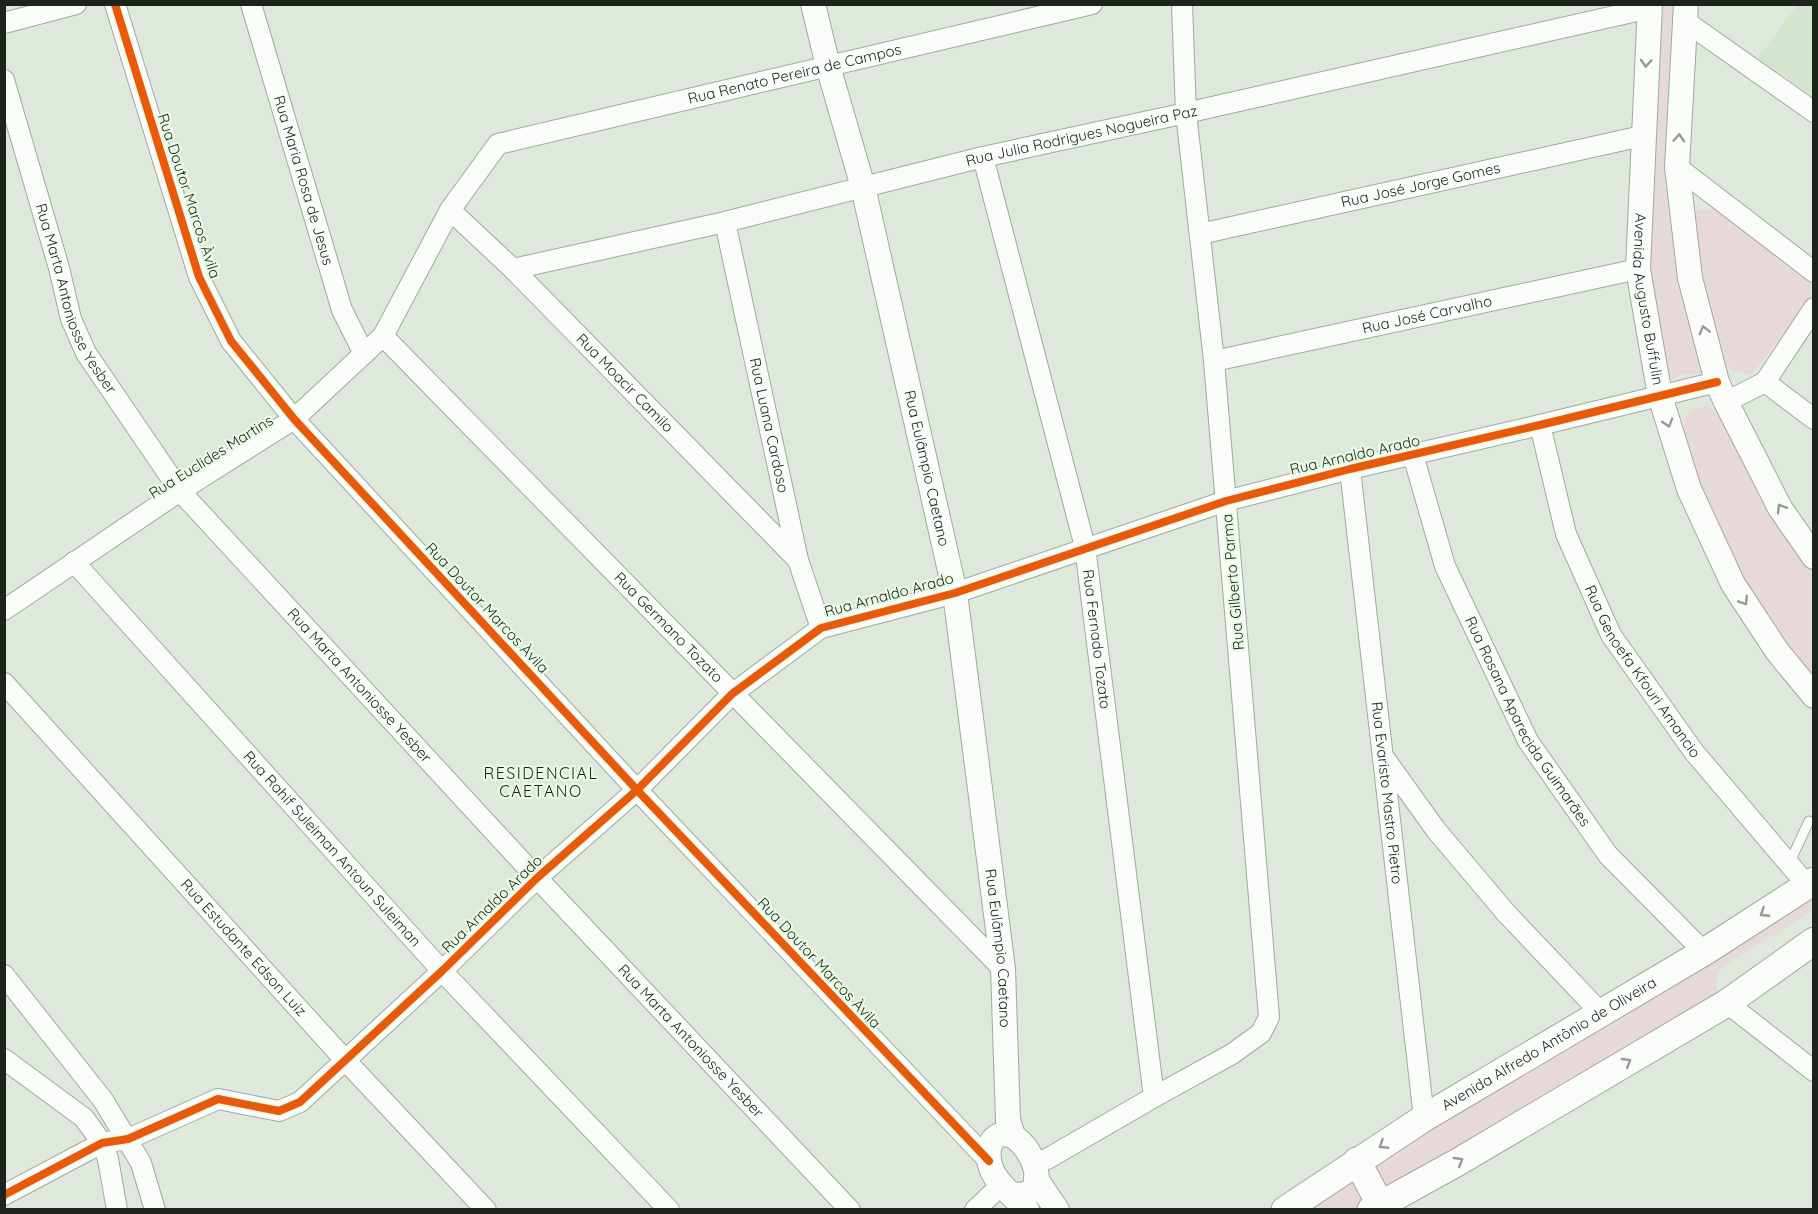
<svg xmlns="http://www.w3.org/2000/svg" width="1818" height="1214" font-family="Quicksand,sans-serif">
  <rect width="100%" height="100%" fill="#dee8dc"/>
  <path fill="#d4e5cf" d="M1798,4L1813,5V97L1758,58Z"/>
  <g fill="#e7d9d9">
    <path d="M1663,5H1679L1671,161L1708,374L1681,375L1667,382L1651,286V206Z"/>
    <path d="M1714,208L1801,269L1811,281V300L1752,374C1734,373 1730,370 1719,356L1692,223L1697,211Z"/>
    <path d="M1708,406L1722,412L1793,542L1813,569V680L1744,579L1712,513L1683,436L1685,418L1693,409Z"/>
    <path d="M1813,895V910L1717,971V994L1360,1209L1307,1210L1407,1145L1688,976Z"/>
  </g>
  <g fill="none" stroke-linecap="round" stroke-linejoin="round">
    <g stroke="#a2a9a0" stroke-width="11">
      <path id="service" d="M1789,864L1809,821"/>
    </g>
    <g stroke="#a2a9a0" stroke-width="22">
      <g id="minor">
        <path d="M115,4L199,277L231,341L294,419L637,790L989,1161"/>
        <path id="s1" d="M251,4L342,310L364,354"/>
        <path d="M1685,21L1814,112"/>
        <path d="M4,23L76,4"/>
        <path id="s2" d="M4,80L59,268L71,319L86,353L180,491L537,878L850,1210"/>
        <path id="s3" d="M983,157L1085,547L1154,1097"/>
        <path d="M1677,167L1814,272"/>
        <path id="s4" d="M450,210L513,269L798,560"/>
        <path id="s5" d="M725,222L798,560L821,628"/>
        <path id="s6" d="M1200,234L1642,136"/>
        <path id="s7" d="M513,269L725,222L983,157L1186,113L1650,8"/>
        <path id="s8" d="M383,336L1003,969"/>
        <path id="s9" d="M1214,361L1638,269"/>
        <path d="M1765,382L1814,419"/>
        <path d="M1726,402L1765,382L1814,308"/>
        <path id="s10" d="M1540,425L1566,534L1611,635L1694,752L1807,885"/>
        <path id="s11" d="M1413,455L1445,566L1528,741L1608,855L1704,952"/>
        <path id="s12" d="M1350,469L1424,1118"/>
        <path id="s13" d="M74,562L442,971L669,1210"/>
        <path id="s14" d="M4,610L180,491L294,419L383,336L450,210L498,144L1092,4"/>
        <path id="s15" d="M4,683L345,1060L486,1210"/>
        <path d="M1385,759L1436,830L1506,913L1601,1013"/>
        <path d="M4,975L103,1100L141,1163L155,1210"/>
        <path d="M1727,1003L1814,1071"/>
        <path d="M4,1059L84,1118L102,1143L108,1159L117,1210"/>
        <path d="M1033,1162L1047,1159L1154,1097L1232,1054L1261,1033L1269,1017L1214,361L1186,113L1182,4"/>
        <path d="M4,1195L102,1143L128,1139L218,1099L279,1111L300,1102L442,971L537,878L637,790L732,694L821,628L955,593L1226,501L1350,469L1540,425L1717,382"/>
        <path d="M975,1210L995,1191L1000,1184"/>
      </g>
    </g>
    <g stroke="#a2a9a0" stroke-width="26">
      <g id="tertiary">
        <path id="s16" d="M813,4L828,66L863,187L955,593L1003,969L1008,1120L1013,1136"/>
        <path id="s17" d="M1650,4L1638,269L1660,396L1689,489L1733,584L1777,651L1814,696"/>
        <path d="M1686,4L1677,167L1690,278L1717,382L1726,402L1780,508L1814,557"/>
        <path d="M1036,1179L1057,1210"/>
        <path d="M1012,1194C1061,1202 1026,1126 1000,1135C994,1137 990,1143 989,1149C985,1177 1010,1192 1027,1210"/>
      </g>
    </g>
    <g stroke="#a2a9a0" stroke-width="29">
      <g id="secondary">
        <path d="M1357,1161L1380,1204"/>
        <path id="s18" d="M1285,1210L1424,1118L1704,952L1814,881"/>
        <path d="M1371,1210L1458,1162L1727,1003L1814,941"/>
      </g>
    </g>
    <use href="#service" stroke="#fafcfa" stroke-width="9"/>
    <use href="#minor" stroke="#fafcfa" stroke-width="20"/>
    <use href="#tertiary" stroke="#fafcfa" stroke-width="24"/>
    <use href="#secondary" stroke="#fafcfa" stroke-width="27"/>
    <g stroke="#e8fae4" stroke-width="11">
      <g id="cycleway">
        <path d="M115,4L199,277L231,341L294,419L637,790L989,1161"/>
        <path d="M4,1195L102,1143L128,1139L218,1099L279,1111L300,1102L442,971L537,878L637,790L732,694L821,628L955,593L1226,501L1350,469L1540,425L1717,382"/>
      </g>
    </g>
    <use href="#cycleway" stroke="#e8590c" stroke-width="8"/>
  </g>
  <defs><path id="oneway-chevron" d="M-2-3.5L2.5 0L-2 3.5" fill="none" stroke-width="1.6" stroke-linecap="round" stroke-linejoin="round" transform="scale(1.5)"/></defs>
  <g stroke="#979b96">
    <use href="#oneway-chevron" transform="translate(1646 63) rotate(93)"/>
    <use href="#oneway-chevron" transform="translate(1679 138) rotate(-87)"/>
    <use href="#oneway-chevron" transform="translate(1704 330) rotate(-104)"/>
    <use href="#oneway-chevron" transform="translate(1668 423) rotate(73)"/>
    <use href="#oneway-chevron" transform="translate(1781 508) rotate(-121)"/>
    <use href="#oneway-chevron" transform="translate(1744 601) rotate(57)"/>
    <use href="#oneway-chevron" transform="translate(1764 913) rotate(147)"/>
    <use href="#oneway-chevron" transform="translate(1627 1062) rotate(-31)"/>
    <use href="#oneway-chevron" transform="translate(1383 1145) rotate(147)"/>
    <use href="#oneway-chevron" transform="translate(1459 1161) rotate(-30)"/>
  </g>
  <g text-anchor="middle" stroke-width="4.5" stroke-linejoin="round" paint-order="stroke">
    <g font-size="15" fill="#1d241c" stroke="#e8fae4">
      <text dy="5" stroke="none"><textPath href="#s14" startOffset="998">Rua Renato Pereira de Campos</textPath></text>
      <text dy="5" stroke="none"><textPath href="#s7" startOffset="584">Rua Julia Rodrigues Nogueira Paz</textPath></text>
      <text dy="5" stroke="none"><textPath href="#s1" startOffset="184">Rua Maria Rosa de Jesus</textPath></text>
      <text dy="5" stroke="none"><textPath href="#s6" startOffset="226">Rua José Jorge Gomes</textPath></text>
      <text transform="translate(189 196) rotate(72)" y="5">Rua Doutor Marcos Àvila</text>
      <text dy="5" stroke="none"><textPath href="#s2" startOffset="231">Rua Marta Antoniosse Yesber</textPath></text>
      <text dy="5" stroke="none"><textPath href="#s17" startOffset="296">Avenida Augusto Buffulin</textPath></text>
      <text dy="5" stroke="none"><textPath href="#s9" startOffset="218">Rua José Carvalho</textPath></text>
      <text dy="5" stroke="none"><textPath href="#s4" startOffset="246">Rua Moacir Camilo</textPath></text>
      <text dy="5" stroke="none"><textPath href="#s5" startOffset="208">Rua Luana Cardoso</textPath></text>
      <text transform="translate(1355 455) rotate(-13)" y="5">Rua Arnaldo Arado</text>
      <text transform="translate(211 457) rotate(-32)" y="5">Rua Euclides Martins</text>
      <text dy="5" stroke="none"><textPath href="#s16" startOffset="478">Rua Eulâmpio Caetano</textPath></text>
      <text transform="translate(1233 582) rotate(-95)" y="5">Rua Gilberto Parma</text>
      <text transform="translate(889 595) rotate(-15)" y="5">Rua Arnaldo Arado</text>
      <text transform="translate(487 608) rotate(47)" y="5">Rua Doutor Marcos Àvila</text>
      <text dy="5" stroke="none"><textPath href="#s8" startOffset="408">Rua Germano Tozato</textPath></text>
      <text dy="5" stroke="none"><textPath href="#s3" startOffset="496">Rua Fernado Tozato</textPath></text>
      <text dy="5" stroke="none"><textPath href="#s10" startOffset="270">Rua Genoefa Kfouri Amancio</textPath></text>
      <text dy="5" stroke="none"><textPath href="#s2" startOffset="717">Rua Marta Antoniosse Yesber</textPath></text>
      <text dy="5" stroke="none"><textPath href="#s11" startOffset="292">Rua Rosana Aparecida Guimarães</textPath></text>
      <text dy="5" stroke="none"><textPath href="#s12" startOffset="326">Rua Evaristo Mastro Pietro</textPath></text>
      <text dy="5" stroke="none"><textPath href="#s13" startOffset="386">Rua Rahif Suleiman Antoun Suleiman</textPath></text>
      <text transform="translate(492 904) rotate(-44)" y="5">Rua Arnaldo Arado</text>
      <text dy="5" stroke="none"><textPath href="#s15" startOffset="357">Rua Estudante Edson Luiz</textPath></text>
      <text dy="5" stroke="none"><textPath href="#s16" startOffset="964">Rua Eulâmpio Caetano</textPath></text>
      <text transform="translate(819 963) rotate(47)" y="5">Rua Doutor Marcos Àvila</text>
      <text dy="5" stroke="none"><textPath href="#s2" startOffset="1203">Rua Marta Antoniosse Yesber</textPath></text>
      <text dy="5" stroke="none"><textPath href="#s18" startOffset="312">Avenida Alfredo Antônio de Oliveira</textPath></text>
    </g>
    <g font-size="16" letter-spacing="1.5" fill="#1d241c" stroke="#e8fae4">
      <text x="541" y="779">RESIDENCIAL<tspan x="541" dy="18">CAETANO</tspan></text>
    </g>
  </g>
  <rect width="1818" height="1214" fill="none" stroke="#1d241c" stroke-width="12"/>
</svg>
